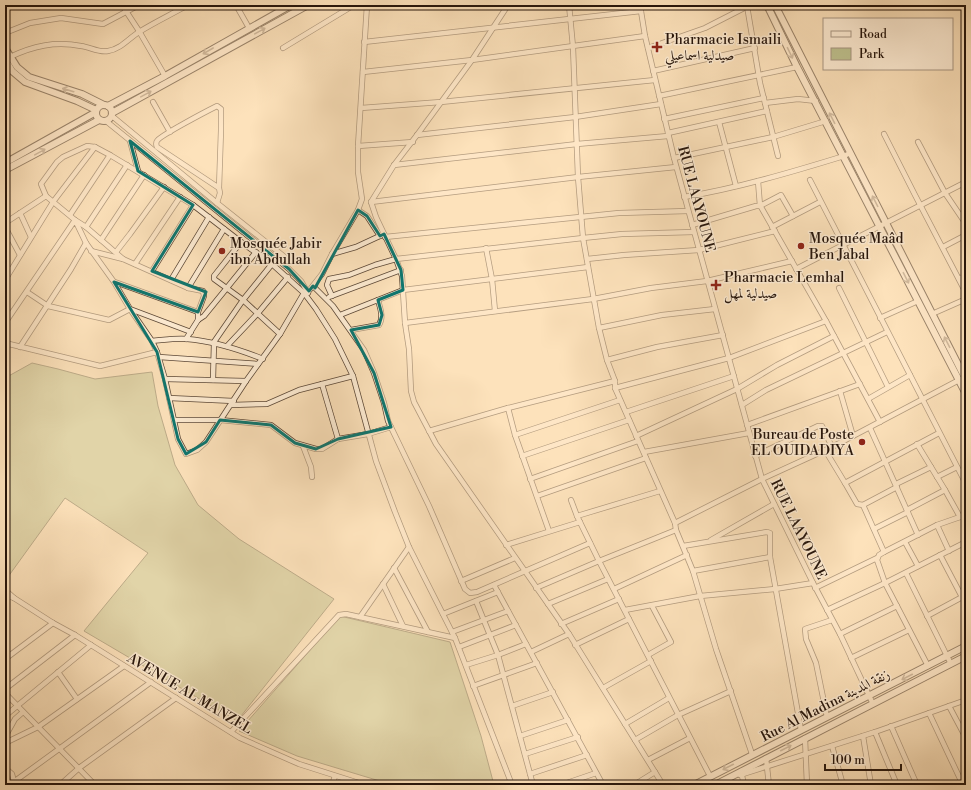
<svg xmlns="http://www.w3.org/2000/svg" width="971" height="790" font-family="'Libre Bodoni',Amiri,serif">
  <rect width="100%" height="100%" fill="#fde2bb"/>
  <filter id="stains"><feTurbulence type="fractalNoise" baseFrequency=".005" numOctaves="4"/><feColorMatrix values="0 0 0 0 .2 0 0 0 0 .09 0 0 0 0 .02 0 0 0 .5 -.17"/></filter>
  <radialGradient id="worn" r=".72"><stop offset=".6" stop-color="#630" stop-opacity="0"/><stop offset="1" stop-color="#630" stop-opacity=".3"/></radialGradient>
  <g fill="#bfc390" stroke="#726c4e">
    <path d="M32,363L58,369L95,379L152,372L158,406L175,465L198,505L239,539L334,599L237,721L84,631L148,553L65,498L5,581V378Z"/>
    <path d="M340,616L450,642L481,736L494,785H393L297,756L239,731Z"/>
  </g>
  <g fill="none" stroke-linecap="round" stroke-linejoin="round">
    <g stroke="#5c4837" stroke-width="6">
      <g id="street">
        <path d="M122,5L139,31L165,76"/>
        <path d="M236,5L249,28"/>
        <path d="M508,5L472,60L417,135L394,165L371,202L376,217L396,259L402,276L405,323L409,349L411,391L414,402L436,444L569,634L663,785"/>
        <path d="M569,5L573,47L578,177L583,238L599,328L607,360L615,381V388L675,523L676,530L693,571L716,649L752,754"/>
        <path d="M640,5L645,36L674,158L762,479L813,583L840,634L873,704"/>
        <path d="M747,6L760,83L778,156"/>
        <path d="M5,7L11,5"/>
        <path d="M5,33L30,23L61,18L103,24L139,5"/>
        <path d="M364,42L641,11"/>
        <path d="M283,48L354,5"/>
        <path d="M648,48L705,28L750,5"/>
        <path d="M10,57C33,46 55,41 81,46C90,47 99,53 108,51C121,49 129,38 139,32C155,22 172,14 188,5"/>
        <path d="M653,71L755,48"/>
        <path d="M363,72L472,60L645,36"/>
        <path d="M659,96L797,67"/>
        <path d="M153,102L170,132"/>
        <path d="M765,103L798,99L816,101"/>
        <path d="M361,108L441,102L655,80"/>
        <path d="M112,116L217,203L286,258"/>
        <path d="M664,119L764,98"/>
        <path d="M106,121L289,269L301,281L308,293"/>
        <path d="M719,122L736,186"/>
        <path d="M668,133L767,111"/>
        <path d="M884,134L915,195L966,293"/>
        <path d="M417,135L575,117L661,104"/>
        <path d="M130,141L138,171"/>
        <path d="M918,142L945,193L966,224"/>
        <path d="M358,146L413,142"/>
        <path d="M674,158L773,137L826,121"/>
        <path d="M394,165L577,144L668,136"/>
        <path d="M810,180L966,484"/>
        <path d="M758,181L760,206L781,195L793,216"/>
        <path d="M684,197C738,188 792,172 844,156L850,153"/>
        <path d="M371,202L578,177L676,167"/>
        <path d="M217,203L220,193L219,188L221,130V109L217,106C209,110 159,136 157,141C156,142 156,145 157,147L219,188"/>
        <path d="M358,210L367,216L380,236"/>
        <path d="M20,213L31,237"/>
        <path d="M70,215L110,155"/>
        <path d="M5,223L46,196"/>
        <path d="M692,225L756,206H760L761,207L826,321L880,422"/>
        <path d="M5,227L20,255"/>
        <path d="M86,227L127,165"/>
        <path d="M772,227L820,202"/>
        <path d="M385,237L619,213L688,211"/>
        <path d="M101,240L144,175"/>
        <path d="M241,242L214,276V279L243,300L280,334"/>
        <path d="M943,247L966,235"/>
        <path d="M486,248L492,279L495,311"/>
        <path d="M91,251L123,259"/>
        <path d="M116,252L130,234L164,187"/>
        <path d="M332,254L356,247L384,234"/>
        <path d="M587,259L624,255L699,250L775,231"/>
        <path d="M135,264L180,197"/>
        <path d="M5,269L8,274"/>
        <path d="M796,269L966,182"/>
        <path d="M152,271L193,205"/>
        <path d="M959,279L966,275"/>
        <path d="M5,280L53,202L95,147"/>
        <path d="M171,280L209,217"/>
        <path d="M115,282L198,312"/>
        <path d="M313,286L333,306L364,350L374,373L384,403L388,421L429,506L465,589L470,593L477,592L590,543"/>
        <path d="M188,288L224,229"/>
        <path d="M839,288L888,387"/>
        <path d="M27,292L48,306L109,320L130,309L191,332"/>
        <path d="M308,292L322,274L332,254L358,210L362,199L358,172V146L367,5"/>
        <path d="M332,296L327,285L329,279L349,275L375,265L396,259L583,238L622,234L694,232"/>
        <path d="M329,297L401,270"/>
        <path d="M932,314L966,299"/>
        <path d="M340,315L403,290L588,267"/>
        <path d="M880,318L918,301"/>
        <path d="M198,320V312L204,296L203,291L188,288L123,259L86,227L75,220L46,196L41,184L57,162L63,157L87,146L95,147L110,155L193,205L241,242L272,264L304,293L316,309L335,339L353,376L376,461L395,512L409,547L455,638L512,785"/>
        <path d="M5,323L75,220L86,243L114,282L130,309L152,341L157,352L165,379L178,439L186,454L197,450L206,442L246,381L280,334L304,293"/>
        <path d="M405,323L593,299L651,288L707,281L792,261"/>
        <path d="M599,328L662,315L715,309"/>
        <path d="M351,330L379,325C384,317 380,308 378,300"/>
        <path d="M186,339L198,320L204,316L226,289L256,252"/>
        <path d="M152,341C164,340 176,338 187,339C214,341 238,349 263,359"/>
        <path d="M5,343L100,366L157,352"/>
        <path d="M227,346L258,313L288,277"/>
        <path d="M20,347L71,269L86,243"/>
        <path d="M159,357L258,364"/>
        <path d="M607,360L657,347L723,335"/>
        <path d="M165,379L246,381"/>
        <path d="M213,380L214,342L243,300L272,264"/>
        <path d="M322,384L338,439"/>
        <path d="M615,388L729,358L826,321"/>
        <path d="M840,391L853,436"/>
        <path d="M169,398L234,401"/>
        <path d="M868,399L910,375"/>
        <path d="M231,405L267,404L299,390L353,376"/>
        <path d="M742,405L766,390L887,332"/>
        <path d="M508,408L515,435L549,531"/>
        <path d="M626,412L734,376"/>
        <path d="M174,420H220L271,425L295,443L316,449H322L338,439L368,434L391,427"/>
        <path d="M747,425L860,384"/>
        <path d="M870,428L918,535"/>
        <path d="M429,431L508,408L615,381"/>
        <path d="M515,435L620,400"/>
        <path d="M636,436L737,389L777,365L834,336"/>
        <path d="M303,446L311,467L312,477"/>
        <path d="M825,450L845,483L939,433"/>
        <path d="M644,452L749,433"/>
        <path d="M522,456L629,420"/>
        <path d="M755,456L818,426H822L832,447"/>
        <path d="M937,477L957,467"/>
        <path d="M530,479L638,441"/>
        <path d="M845,483L857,504L863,505L897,487"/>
        <path d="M896,484L931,467"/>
        <path d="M537,496L646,458"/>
        <path d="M571,500L577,516L599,561L710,776"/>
        <path d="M863,505L884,552"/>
        <path d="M907,510L945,490L917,444"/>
        <path d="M577,516L660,491"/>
        <path d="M960,517L966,513"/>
        <path d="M675,523L762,479L832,447L961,379"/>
        <path d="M937,525L949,551"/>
        <path d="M5,529V533"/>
        <path d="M874,529L908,512"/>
        <path d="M711,540L774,504"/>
        <path d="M905,542L918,566"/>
        <path d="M506,545L580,522"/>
        <path d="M683,546L767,532L770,533V557L801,730"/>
        <path d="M940,555L962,597"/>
        <path d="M394,568L428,632"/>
        <path d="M693,571L770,557"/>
        <path d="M906,573L951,664"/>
        <path d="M461,581L515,558"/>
        <path d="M383,584L403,626"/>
        <path d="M494,585L603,785"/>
        <path d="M536,588L599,561L676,530"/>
        <path d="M815,588L877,558"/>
        <path d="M614,589L687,555"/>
        <path d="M5,590L14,598"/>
        <path d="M5,595L14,598L53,623L75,635L240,738L299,764L365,785"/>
        <path d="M476,601L498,655L533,785"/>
        <path d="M548,604L608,579"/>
        <path d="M625,610L700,596L775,589L813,583"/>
        <path d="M827,610L885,583L966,542"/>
        <path d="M443,614L498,592"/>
        <path d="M927,616L966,595"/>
        <path d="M360,617L409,547"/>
        <path d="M561,624L619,599"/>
        <path d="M452,632L508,611"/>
        <path d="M840,634L897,606"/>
        <path d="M575,645L629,619"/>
        <path d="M459,647L516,625"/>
        <path d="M531,652L569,634"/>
        <path d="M648,655L671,642L652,606"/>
        <path d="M851,658L909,630"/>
        <path d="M5,659L53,623"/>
        <path d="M466,665L498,655L526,644"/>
        <path d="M928,666L885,583L877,560L879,555L884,552L937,525L960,517L945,490"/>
        <path d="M58,672L77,699"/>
        <path d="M473,686L537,663"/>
        <path d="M603,688L651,661"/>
        <path d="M5,689L75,635"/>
        <path d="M5,693L95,785"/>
        <path d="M512,706L553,692"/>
        <path d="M949,706L966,738"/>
        <path d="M929,713L963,785"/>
        <path d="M5,716L91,645"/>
        <path d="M827,717L816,663L806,639L805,629L832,620"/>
        <path d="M625,724L669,698"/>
        <path d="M891,726L917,785"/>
        <path d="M231,732L339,615L346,614L455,638"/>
        <path d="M875,732L897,785"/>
        <path d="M520,736L568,720"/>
        <path d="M863,736L871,785"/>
        <path d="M5,737L15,719L23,712"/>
        <path d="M805,738L807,785"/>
        <path d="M635,740L678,715L731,691"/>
        <path d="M5,743L38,727L124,666"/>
        <path d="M832,746L843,785"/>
        <path d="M525,754L578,737"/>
        <path d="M766,758L769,785"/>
        <path d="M648,760L690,738"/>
        <path d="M5,768L12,774L15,785"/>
        <path d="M741,771L744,785"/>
        <path d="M530,774L587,755"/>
        <path d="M740,775L875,732L966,700"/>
        <path d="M15,781L151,682"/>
        <path d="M60,785L79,768L176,698"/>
        <path d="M332,785L335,776"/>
        <path d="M561,785L596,773"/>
        <path d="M634,785L655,772"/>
      </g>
    </g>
    <g stroke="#26150b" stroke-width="8">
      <g id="secondary">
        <path d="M767,5L797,67L966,394"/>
        <path d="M775,5L966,380"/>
        <path d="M5,48L17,67L29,77L82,94L104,105"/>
        <path d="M5,59L12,71L25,82L77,101L96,110"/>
        <circle cx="104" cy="113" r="8"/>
        <path d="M108,106L165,76L291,5"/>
        <path d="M112,113L308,5"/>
        <path d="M5,163L96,112"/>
        <path d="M5,170L99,120"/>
        <path d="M694,785L966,646"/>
        <path d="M715,785L966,656"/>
      </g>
    </g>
    <use href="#street" stroke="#feecd3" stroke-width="4.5"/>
    <use href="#secondary" stroke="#feecd3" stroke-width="6"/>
  </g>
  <defs><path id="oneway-shaft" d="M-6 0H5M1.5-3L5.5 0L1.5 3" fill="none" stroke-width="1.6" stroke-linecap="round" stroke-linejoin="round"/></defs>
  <g stroke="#9d8b79">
    <use href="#oneway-shaft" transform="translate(260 31) rotate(-29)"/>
    <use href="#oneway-shaft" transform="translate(208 51) rotate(150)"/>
    <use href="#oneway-shaft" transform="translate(790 53) rotate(64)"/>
    <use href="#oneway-shaft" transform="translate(68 90) rotate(-164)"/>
    <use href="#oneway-shaft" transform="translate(146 94) rotate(-29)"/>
    <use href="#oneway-shaft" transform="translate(832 118) rotate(-117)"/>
    <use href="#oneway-shaft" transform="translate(40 152) rotate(-29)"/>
    <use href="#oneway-shaft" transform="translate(875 201) rotate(-117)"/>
    <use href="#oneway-shaft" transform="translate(906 278) rotate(63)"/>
    <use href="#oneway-shaft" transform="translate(947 342) rotate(-117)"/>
    <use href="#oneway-shaft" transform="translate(907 677) rotate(153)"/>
    <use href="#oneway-shaft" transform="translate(786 748) rotate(-27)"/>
    <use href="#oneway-shaft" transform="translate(728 767) rotate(153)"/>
  </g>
  <path d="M0 0H971V790H0ZM130,141L289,269L309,291L313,286L315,288L358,210L367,216L380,236L384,234L401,270L403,290L378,300L382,315L379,325L351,330L374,373L391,427L338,439L316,449L295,443L271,425L220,420L206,442L186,454L178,439L157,352L114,282L198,312L206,292L152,271L193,205L138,171Z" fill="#fde2bb" fill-opacity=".55" fill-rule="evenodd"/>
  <path fill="none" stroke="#0f766e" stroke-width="3" stroke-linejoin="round" d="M130,141L289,269L309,291L313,286L315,288L358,210L367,216L380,236L384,234L401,270L403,290L378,300L382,315L379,325L351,330L374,373L391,427L338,439L316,449L295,443L271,425L220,420L206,442L186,454L178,439L157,352L114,282L198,312L206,292L152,271L193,205L138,171Z"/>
  <g fill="#8f2418" stroke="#feecd3" stroke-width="1.5">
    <path d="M655 41h4v4h4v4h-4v4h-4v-4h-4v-4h4z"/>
    <circle cx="801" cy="246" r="4"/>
    <circle cx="222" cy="251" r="4"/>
    <path d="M714 279h4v4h4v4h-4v4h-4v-4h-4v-4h4z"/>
    <circle cx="862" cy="442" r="4"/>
  </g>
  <g text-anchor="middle" stroke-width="3" stroke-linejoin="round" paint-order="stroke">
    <g font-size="14" fill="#26150b" stroke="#feecd3" text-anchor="start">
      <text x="665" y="44">Pharmacie Ismaili<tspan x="665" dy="16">صيدلية اسماعيلي</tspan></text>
      <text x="809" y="243">Mosquée Maâd<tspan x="809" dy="16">Ben Jabal</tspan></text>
      <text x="230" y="248">Mosquée Jabir<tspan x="230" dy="16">ibn Abdullah</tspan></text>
      <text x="724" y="282">Pharmacie Lemhal<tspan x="724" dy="16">صيدلية لمهل</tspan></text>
      <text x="854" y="439" text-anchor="end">Bureau de Poste<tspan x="854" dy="16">EL OUIDADIYA</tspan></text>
    </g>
    <g font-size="14" fill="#26150b" stroke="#feecd3">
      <text transform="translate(697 199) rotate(75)" y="5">RUE LAAYOUNE</text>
      <text transform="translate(799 529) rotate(64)" y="5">RUE LAAYOUNE</text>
      <text transform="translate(190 693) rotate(31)" y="5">AVENUE AL MANZEL</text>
      <text transform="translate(825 705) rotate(-27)" y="5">Rue Al Madina زنقة المدينة</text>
    </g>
  </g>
  <rect width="971" height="790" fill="none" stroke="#fde2bb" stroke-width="20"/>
  <rect x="6" y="6" width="959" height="778" fill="none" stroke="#26150b" stroke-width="2"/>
  <rect x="10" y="10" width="951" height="770" fill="none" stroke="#26150b"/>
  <rect x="823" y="18" width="130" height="52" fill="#feecd3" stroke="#a89683"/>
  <rect x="831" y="31" width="20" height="6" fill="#feecd3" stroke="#a89683"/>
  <text x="859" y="38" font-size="12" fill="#26150b">Road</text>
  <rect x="831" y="48" width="20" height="12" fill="#bfc390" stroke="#a89683"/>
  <text x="859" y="58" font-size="12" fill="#26150b">Park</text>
  <path d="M825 764v6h76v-6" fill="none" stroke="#26150b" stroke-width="2"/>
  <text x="831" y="764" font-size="12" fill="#26150b" stroke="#feecd3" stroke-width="3" paint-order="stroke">100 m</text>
  <rect width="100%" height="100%" filter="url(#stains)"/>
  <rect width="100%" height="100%" fill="url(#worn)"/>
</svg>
